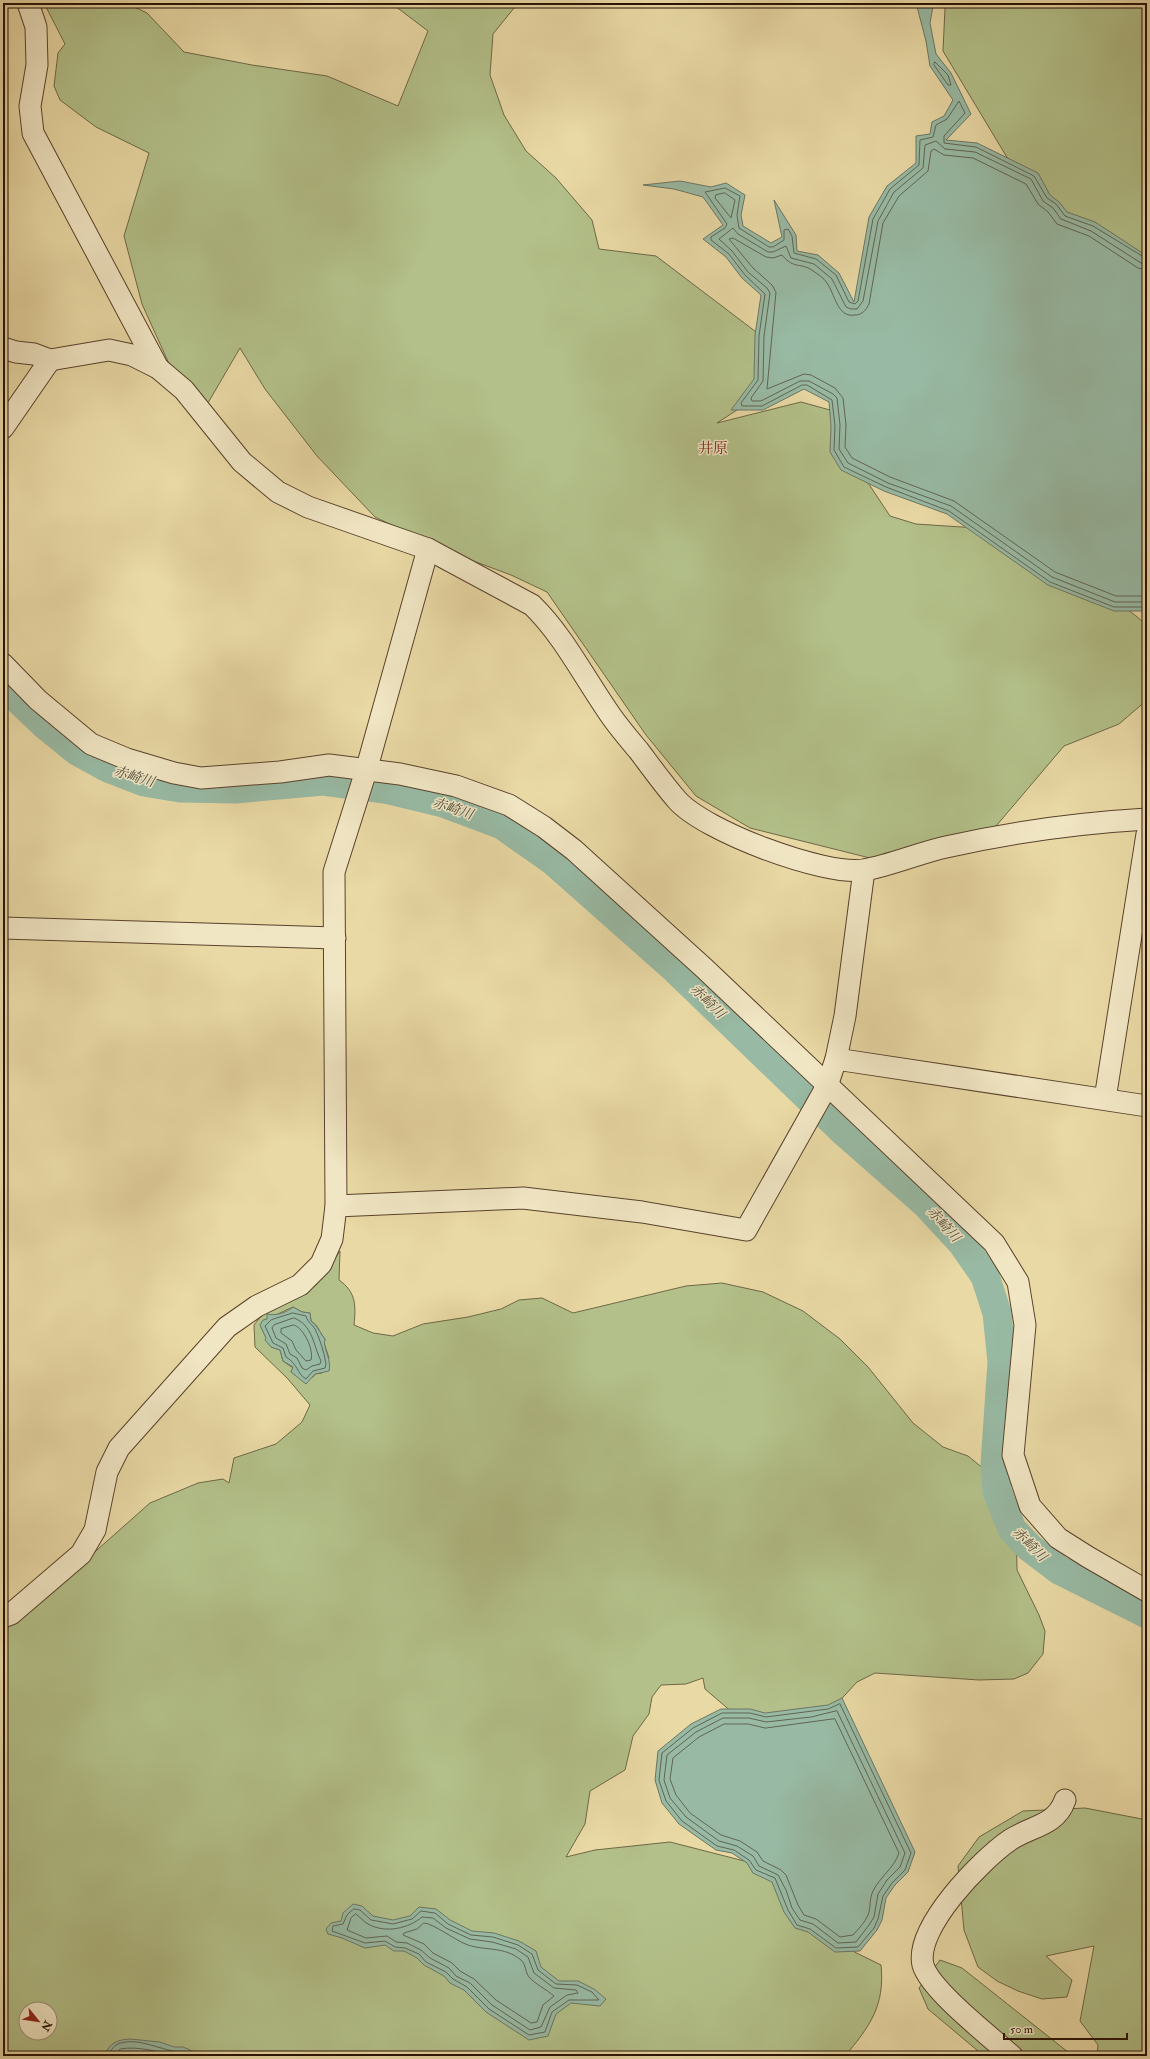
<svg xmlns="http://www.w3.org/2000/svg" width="1150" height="2059" font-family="'IM FELL Double Pica','Noto Serif JP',serif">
  <rect width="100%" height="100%" fill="#e9d9a5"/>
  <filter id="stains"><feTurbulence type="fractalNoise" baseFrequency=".005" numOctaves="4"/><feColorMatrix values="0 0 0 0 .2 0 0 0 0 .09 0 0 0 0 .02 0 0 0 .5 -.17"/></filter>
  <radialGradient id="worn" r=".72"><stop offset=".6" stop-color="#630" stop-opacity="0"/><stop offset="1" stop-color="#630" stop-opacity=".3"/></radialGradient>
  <g fill="#b3c089" stroke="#6e6846" fill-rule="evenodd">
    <path d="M44,3H126L147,13L184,52L252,65L327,76L398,106L428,31L391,3H518L493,34L490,75L504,115L526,151L556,178L592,220L599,249L656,256L768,341L757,397L717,423L801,402L848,415L847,451L890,516L916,524L977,528L1115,599L1147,625V700L1119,724L1064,746L985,839L870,858L750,828L696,796L646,735L547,592L511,575L444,550L375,517L317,456L265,389L240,348L205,408L175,377L142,304L124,236L149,153L96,127L60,100L54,86L58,53L65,44Z"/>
    <path d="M942,3H1147V295L1020,179L943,51L945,8Z"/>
    <path d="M340,1251L339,1280C356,1292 356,1305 354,1325L373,1333L393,1336L423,1324L468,1317L501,1309L519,1300L542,1298L573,1313L686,1286L722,1283L763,1292L803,1311L840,1339L868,1367L913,1423L943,1447L968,1456L984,1469L1008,1499L1016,1521L1017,1570L1039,1615L1045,1631L1043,1654L1028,1673L1014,1679L979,1680L875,1673L857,1682L833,1708L770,1721L733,1713L705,1689L703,1678L686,1684L661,1685L652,1697L649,1714L633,1736L625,1770L590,1791L585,1824L566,1857L595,1850L670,1842L760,1865L824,1937L881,1965C885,2006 870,2026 845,2056H3V1625L27,1612L150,1503L198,1483L223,1479L229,1483L234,1458L276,1444L302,1422L310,1405L288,1379L255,1347L254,1325L264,1312L315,1286ZM293,1307L302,1312L310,1313L311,1321C319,1326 319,1332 325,1339L324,1343L329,1358L322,1373L315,1374L313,1377L298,1376L291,1372L293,1368L283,1361L280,1350L271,1347L261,1327L267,1319ZM26,2009H50V2033H26Z"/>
    <path d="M1085,1808L1147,1820V2056H1097L1098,2045L1080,2021L1094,1946L1046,1956L1072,1980L1067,1997L1042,1999L1018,1991L997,1981L978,1967L964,1930L958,1866L979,1837L1023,1811Z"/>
    <path d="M940,1960L962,1968L1073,2056H984L928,2009L919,1988Z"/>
  </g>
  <g fill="#98baa4" stroke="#6c7664">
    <path d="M916,3H930L933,6L930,23L936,54L951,73L971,114L946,140L977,143L1038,173L1050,195L1059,202L1067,212L1095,222L1147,256V611H1114L1048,585L947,514L884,491L841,470L830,452L831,426L829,402L804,389L763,410H731L754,379L755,335L761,295L742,278L726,257L703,239L723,225L703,197L674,189L643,185L680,181L711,187L726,183L745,195L741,215L743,226L771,243L782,237L774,200L796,235L797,251L818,255L839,273L854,302L869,217L887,186L916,163V136L930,134L932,122L944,116L953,100L930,66L926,41Z"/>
    <path d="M293,1307L302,1312L310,1313L311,1321C318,1326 319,1332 325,1339C322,1347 332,1359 329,1371L315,1374L306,1384L291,1372L293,1367L283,1361L280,1350L271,1347L265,1340L266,1338L260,1325L263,1320L267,1319V1314C276,1316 286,1313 293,1307Z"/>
    <path d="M842,1698L915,1852L908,1872L895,1885L886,1898L882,1920L877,1930L860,1951L835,1952L808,1932L795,1928L784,1912L772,1882L753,1873L747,1863L732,1853L716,1850L679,1824L662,1803L655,1780L658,1751L691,1724L721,1709H750L765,1713L828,1705Z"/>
    <path d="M353,1904L362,1906L373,1916L393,1920L410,1916L419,1907L436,1909L450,1920L472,1931L494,1933L519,1941L536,1951L541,1967L559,1981H578L594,1989L606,1999L600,2006L571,2003L556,2014L548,2036L529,2040L486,2012L464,1990L450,1983L444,1976L424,1965L417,1958L404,1951H394L385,1945L365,1948L342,1938L328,1934L326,1929L331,1923L341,1921L343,1913Z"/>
    <path d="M130,2039L160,2042L174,2047H183L204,2056H104C110,2043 116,2040 130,2039Z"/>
  </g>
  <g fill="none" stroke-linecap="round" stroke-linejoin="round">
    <g stroke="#606554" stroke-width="1">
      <path d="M935,62L948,75L951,85H948L934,65Z"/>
      <path d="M725,193L735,200L731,218L715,198L716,195Z"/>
      <path d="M1147,259L1093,226L1065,216L1056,204L1047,198L1034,176L976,147L944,143V136L965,113L959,101L947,119L936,125L933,137L920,140L919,165L890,189L873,219L858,301L855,304L849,302L836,275L816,259L794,253L792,236L788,229L784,230V240L773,247H769L739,228L737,215L740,196L725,188L705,192L727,224L725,228L711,237V240L729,254L745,275L765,294L759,336L758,380L741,403L742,406H762L802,385H807L832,400L835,426L834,450L844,467L886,487L949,511L1050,582L1114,607H1147"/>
      <path d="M1147,264L1141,263L1091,231L1061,219L1053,208L1043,201L1031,179L975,152L945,149L936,141L925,145L923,168L894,192L878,221L863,301L857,309H851L846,307L832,279L814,264L791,258L786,246L773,252H768L738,234L733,228L719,239L732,251L748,272L767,288L770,293L764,336L763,381L751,398L752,401H761L800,381H809L833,394L837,398L840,425L839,449L848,463L888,483L951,506L1052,577L1115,602H1147"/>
      <path d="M1147,270L1138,268L1089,236L1057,224L1048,212L1038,204L1026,184L973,158L944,155L934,149L931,151L928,171L899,196L883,223L869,304C866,310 862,315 855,315C837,318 835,294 827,283C824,278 818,274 813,271C802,262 794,270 782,255L773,258L766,257L733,238L729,239L753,268L772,285L776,292L767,389L804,374L811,375L835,388L843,398L846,425L845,447L852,458L890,477L954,501L1055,572L1116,596H1147"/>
      <path d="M293,1313L306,1316C308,1323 312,1324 315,1329C320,1339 324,1352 326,1364L325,1368L313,1371L306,1379C297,1374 298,1364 286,1357L283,1348L273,1343L265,1326L271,1320Z"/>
      <path d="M294,1318C313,1325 313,1345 321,1361L320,1364L312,1366L306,1370L302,1368L297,1358L290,1354L286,1344L276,1338L272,1328L274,1325Z"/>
      <path d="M294,1325C304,1328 314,1350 311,1360L306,1361L296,1350L292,1341L281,1333V1329Z"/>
      <path d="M840,1704L911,1853L905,1870L892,1883L883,1896L878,1919L874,1928L858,1947L836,1948L810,1929L797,1925L788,1910L775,1878L756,1870L749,1860L734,1850L717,1846L682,1821L666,1801L659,1780L662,1753L693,1728L722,1713H750L766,1717L828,1709Z"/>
      <path d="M837,1711L905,1853L900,1867L887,1880L878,1894L874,1917L869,1925L856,1942L838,1943L813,1924L800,1920L792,1908L786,1890L778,1875L759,1866L753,1856L737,1846L719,1841L686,1817L670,1798L664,1780L667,1755L696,1732L723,1718H749L766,1722L811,1717Z"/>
      <path d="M835,1719L899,1853C894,1868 880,1877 873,1891C869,1899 871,1908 868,1915C865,1923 858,1929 853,1935L840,1937L816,1919L804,1915L798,1905L786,1875L781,1870L763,1861L757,1852L740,1841L721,1835L690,1813L676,1795L670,1779L673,1758L699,1737L724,1724H748L765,1728Z"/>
      <path d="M354,1909L360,1910L371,1920L393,1924L412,1919L421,1911L435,1913L448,1924L471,1935L493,1937L518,1945L532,1954L538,1970L556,1984L577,1985L592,1992L599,2000H569L552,2012L545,2032L529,2035L489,2009L467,1987L453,1979L446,1972L426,1962L419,1954L405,1948L395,1947L385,1941L365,1943L332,1931L333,1926L343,1924L347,1915Z"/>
      <path d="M356,1914C360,1917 364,1922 368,1924C386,1934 409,1928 422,1917L433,1918L446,1928L470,1939L492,1942L516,1949L528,1957L534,1973L554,1988L576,1990L578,1993L567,1995L550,2007L541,2027L530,2030L492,2005L470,1983L456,1976L449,1968L430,1958L421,1950L407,1943L396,1942L387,1936L366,1938L347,1930L351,1918Z"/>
      <path d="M424,1923C433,1923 456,1941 468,1945C486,1951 504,1946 521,1960C526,1964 525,1972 529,1977C535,1984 546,1989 554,1996L543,2005L537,2022L531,2023L496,2000L474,1979L460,1971L452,1963L433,1953L424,1944L403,1935L404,1933L417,1929Z"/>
      <path d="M108,2056C111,2051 112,2047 118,2044C135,2037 157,2048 173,2051C181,2052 186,2051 194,2056"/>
      <path d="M114,2056L120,2049C138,2046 156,2051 173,2056"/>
    </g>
    <path stroke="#98baa4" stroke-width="29" d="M3,685L45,725L77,751L108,768L144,782L180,788L235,789L323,781L385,789L443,803L502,825L553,861L675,969L842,1130L925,1203L962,1243L985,1276L997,1313L1002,1362L995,1464L997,1491L1012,1529L1030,1548L1059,1570L1147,1614"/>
    <g stroke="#59422c" stroke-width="23">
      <g id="minor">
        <path d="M28,3L36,27L37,65L30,106L33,133L158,368"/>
        <path d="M3,348L16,352L34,354L50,360L109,350L132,355L158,368L184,390L242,462L278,492L308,507L428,549L532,605C562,634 583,675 607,710C616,724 628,738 639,751C651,767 664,785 677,800C704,831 824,876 864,870C892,865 919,853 946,847C1012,832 1079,823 1147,819"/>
        <path d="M3,428L50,360"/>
        <path d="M3,664L38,700L91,744L127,759L174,773L201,778L280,772L329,765L400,774L456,786L509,805L544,827L574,850L704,968L994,1243L1018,1282L1025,1325L1013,1455L1030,1506L1058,1538L1088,1557L1147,1591"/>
        <path d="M3,928L335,938"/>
        <path d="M836,1059L1147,1106"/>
        <path d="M1105,1099L1147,834"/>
        <path d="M336,1206L523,1198L642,1212L746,1230L827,1086L836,1059L845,1016L864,870"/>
        <path d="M3,1617L11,1614L81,1554L95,1530L107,1472L119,1448L227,1327L257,1306L300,1285L321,1264L332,1239L336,1206L334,872L366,771L428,549"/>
        <path d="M1012,2056C991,2037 930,1990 923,1965C914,1928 982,1859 1010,1840C1031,1826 1056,1826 1065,1800"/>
      </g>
    </g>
    <use href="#minor" stroke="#f1e6c4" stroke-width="21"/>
  </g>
  <g text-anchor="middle" stroke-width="3" stroke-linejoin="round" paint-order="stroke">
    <g font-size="14" font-style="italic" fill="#504c3b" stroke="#f1e6c4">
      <text transform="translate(134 776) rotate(17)" y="5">赤崎川</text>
      <text transform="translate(453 808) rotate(18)" y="5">赤崎川</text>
      <text transform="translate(708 1001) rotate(44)" y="5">赤崎川</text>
      <text transform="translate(944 1224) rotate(48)" y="5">赤崎川</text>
      <text transform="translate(1030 1544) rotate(44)" y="5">赤崎川</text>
    </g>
    <g font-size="15" fill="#7a1f14" stroke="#f1e6c4">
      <text x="713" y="453">井原</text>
    </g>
  </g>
  <rect width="1150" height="2059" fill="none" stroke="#e9d9a5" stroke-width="16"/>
  <rect x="4" y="4" width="1142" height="2051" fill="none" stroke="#291003" stroke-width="2"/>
  <rect x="8" y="8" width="1134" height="2043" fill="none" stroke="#291003"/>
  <g transform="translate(38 2021) rotate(120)"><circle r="19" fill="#f1e6c4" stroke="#a19077"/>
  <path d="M0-3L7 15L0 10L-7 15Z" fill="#8f2418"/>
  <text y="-6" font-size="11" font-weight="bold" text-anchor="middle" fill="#291003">N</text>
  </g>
  <path d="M1004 2033v6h123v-6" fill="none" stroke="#291003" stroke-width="2"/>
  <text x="1010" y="2033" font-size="12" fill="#291003" stroke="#f1e6c4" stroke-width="3" paint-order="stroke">50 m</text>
  <rect width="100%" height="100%" filter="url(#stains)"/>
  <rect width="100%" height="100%" fill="url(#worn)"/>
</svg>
